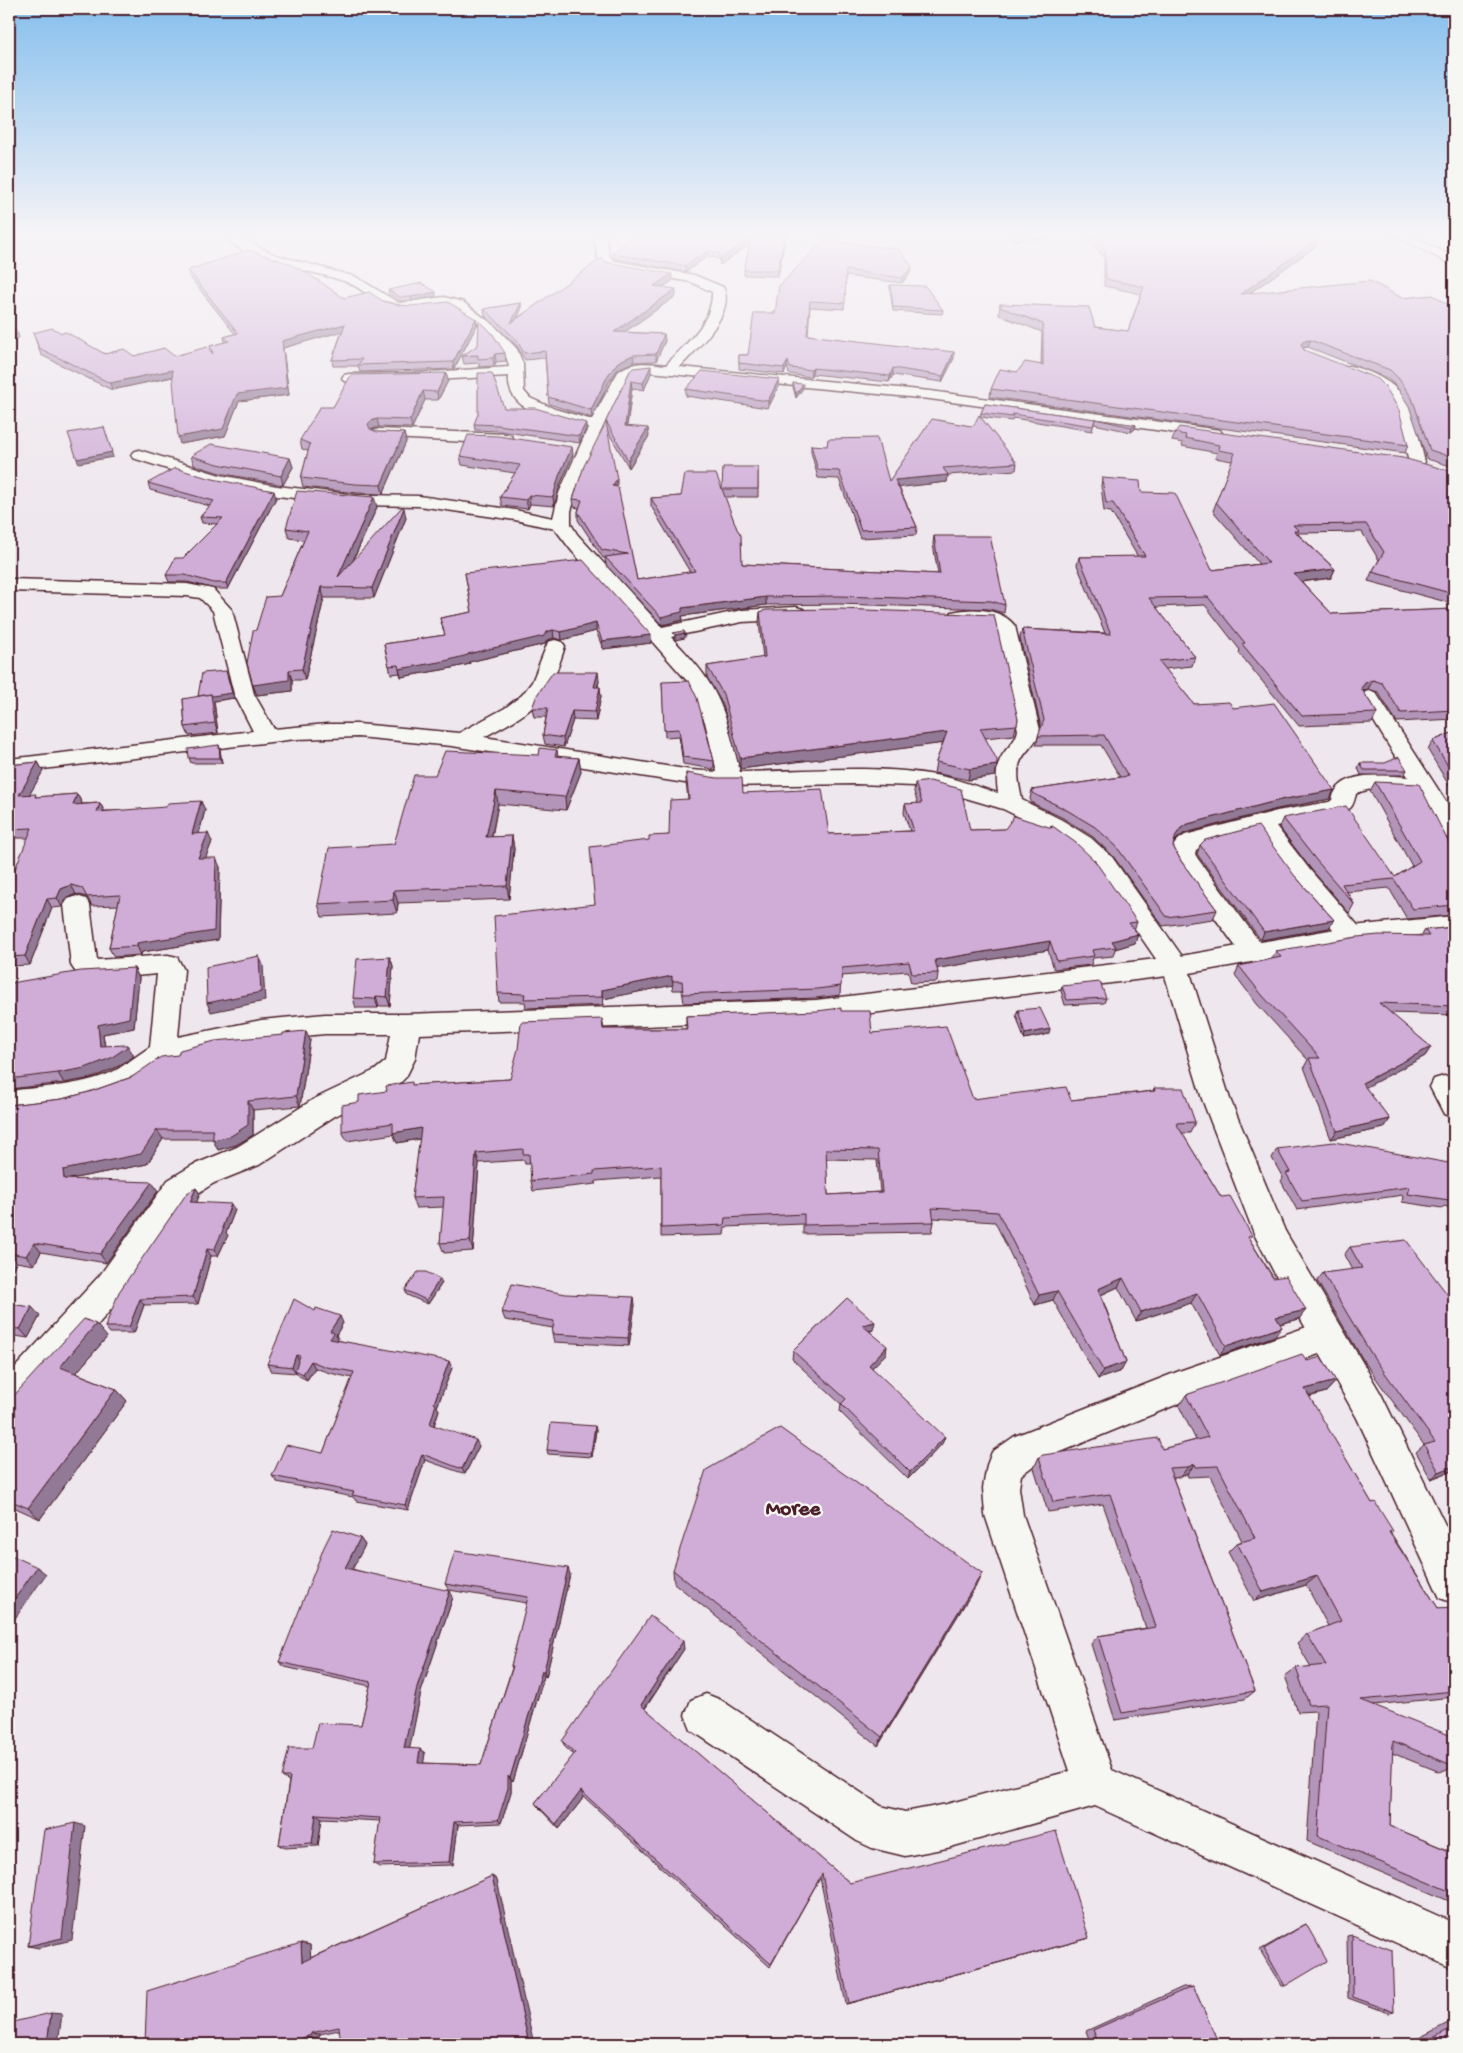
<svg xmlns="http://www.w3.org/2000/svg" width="1463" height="2053" font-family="'Gochi Hand',sans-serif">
  <rect width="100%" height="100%" fill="#eee7ed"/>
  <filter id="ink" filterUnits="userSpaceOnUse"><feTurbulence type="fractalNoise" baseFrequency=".02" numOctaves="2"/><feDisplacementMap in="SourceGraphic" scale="10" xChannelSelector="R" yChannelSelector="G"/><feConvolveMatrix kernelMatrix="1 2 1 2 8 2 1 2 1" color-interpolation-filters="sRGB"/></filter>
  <g filter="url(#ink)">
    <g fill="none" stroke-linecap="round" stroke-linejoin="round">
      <g stroke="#4a1f2b" stroke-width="3">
        <g id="street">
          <path d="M223,234H237L254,245L276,255L356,277L399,303L444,297L463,302L495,326L517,349L523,364L524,391L530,398L555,409L589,419H592L618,372C632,360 649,363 666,365C685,344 713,323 712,292L691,282L607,267L598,258L593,234H605L610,257L615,261L694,275L723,287C737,313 695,350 680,367L930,391L1220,430L1222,433L1220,436L1214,438L930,399L640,371L629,377L583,472L571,511V524L577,534L662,627L742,610L796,607L803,609L806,613L803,617L796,619L742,622L671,637C684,651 698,665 708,681C726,708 732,741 740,772C803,771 873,764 935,775C956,778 977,787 998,793C996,776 995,764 1006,750C1012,743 1016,739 1018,730L996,628L986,622L952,620L949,616L952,612C972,607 1002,608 1015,626L1040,730C1037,743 1027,749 1021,760C1015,772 1020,788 1022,800L1062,820L1091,838L1112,857L1184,959L1188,966L1184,973L1175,975L816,1020L419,1034L415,1059L406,1077L401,1082L387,1091L335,1116L259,1165L214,1183L190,1198L124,1295L21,1411L9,1416V1374L100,1275L168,1180L193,1165L237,1147L314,1099L375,1070L386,1061L391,1034H325L261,1040L219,1049L171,1061L137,1085L95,1100L68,1107L9,1113V1091C45,1086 85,1087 118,1069C129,1062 139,1054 150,1047L157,974L91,980C81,977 76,974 71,965L64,905L68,899L77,896L86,899L90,905L97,960L168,955L177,957L184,970L178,1037L261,1020L325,1014H406L816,1000L1156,959L1094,869L1075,850L1046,830L1003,809L935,789L915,786L856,784L723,786L691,784L452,746L358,737L296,739L9,773V759L253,731L234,694L213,611L200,598L187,596L9,591V579L187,584L213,589L232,610L254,694L274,729L327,724H358L459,733L505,708L522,695L532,682L548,642L555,640L562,642L565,646C548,703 535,710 484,737L691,770L717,772L705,722L688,682L571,550L555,529L515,520L419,506L357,505L277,496L211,483L133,458L131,455L133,452L139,450L220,475L277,486L357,495L419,496L515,510L553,518L559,493L588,428C560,421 505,414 509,376L414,381L349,382L344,381L342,378L344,375L349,374L414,373L509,367C508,347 464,305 443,305C427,305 411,314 394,310C376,305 366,290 349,283C313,268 249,267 223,234Z"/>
          <path d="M1010,234H1052L1046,238L1015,239L1011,238Z"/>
          <path d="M1350,366C1372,371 1399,384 1410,406C1417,423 1420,444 1425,462L1423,465H1411L1409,462L1394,406C1382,388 1364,381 1345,373L1343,370L1345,367Z"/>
          <path d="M379,429L505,434L511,436L513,439L511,442L505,444L373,437L371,434L373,431Z"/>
          <path d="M1369,691L1376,693L1454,814V840L1446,837L1418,792C1399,790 1373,785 1356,794C1353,805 1353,808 1342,813L1276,826L1310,870L1361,929L1365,935L1361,941L1352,944L1343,941L1292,882L1255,832L1201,847L1196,850L1195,854L1198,859L1267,952L1263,959L1254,961L1245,959L1179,869L1171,854C1173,844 1176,841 1185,835L1277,811L1329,802L1332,800C1338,769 1385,775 1408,777L1359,697L1362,693Z"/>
          <path d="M1444,1076L1454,1079V1118L1444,1114L1430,1087L1434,1079Z"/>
          <path d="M1327,1320L1339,1325L1344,1336L1339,1347L1185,1401L1041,1460L1021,1475L1019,1488L1023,1515L1112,1770L1454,1923V1969L1095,1806L947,1848L905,1856L872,1848L857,1841L691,1730L685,1715L691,1700L706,1694L721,1700L881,1806L905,1812L947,1804L1070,1771L985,1515L983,1488L987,1465L992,1452L1015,1436L1182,1370Z"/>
        </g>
      </g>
      <g stroke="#4a1f2b" stroke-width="3">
        <g id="secondary">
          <path d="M1392,234H1407L1454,257V266Z"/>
          <path d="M1454,916V934L1352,944L1190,973L1230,1099L1285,1231L1381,1394L1454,1543V1603L1440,1598L1357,1418L1275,1274L1255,1236L1202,1099L1162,966L1166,959L1175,957L1352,926Z"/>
        </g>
      </g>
      <use href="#street" fill="#f6f6f2" fill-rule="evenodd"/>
      <use href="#secondary" fill="#f6f6f2" fill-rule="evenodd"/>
    </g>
    <g fill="#b395b9" stroke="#4a1f2b" fill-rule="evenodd">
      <path d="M786,234L778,276L744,275V270L750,244L720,265L719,259L708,256L686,272L616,259L613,257V252Z"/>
      <path d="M1083,234H1308L1317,240L1315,247L1250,293L1402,298L1454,309V467L1427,459L1409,406L1396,386L1387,378L1308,347L1303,348L1304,350L1408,445L1405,453L990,397L991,389L1017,372L1041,365L1042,332L999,315L1000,304L1095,327L1128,331L1141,294L1104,286V258Z"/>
      <path d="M824,240L912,267L911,272L902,283L846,276L844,309L810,307L808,335L954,358L942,382L893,375L889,382L812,374L810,377L789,374L787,367L784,374L739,369V355H748Z"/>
      <path d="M606,262L672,281L663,287L676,296L624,332L664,334L665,341L656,361L634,362L618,369L609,382L592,418L549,404L545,358L525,360L517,346L485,316L484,309L521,303V310L517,318Z"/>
      <path d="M188,270L344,298L383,301L399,305L476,319L477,325L454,369L360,372L358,366H333L332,360L342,331L283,348L289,395L239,401L225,436L180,444L173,377L112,390L41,355L33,333H62L105,354L134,356H174L212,352L210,346L225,342L224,337L235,334L189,276Z"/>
      <path d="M890,285L943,310L942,314L893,311L890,289Z"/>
      <path d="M388,290L436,296L412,301H401L389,294Z"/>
      <path d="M505,353L506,361L496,362L494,366L479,367V363L464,364L462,356Z"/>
      <path d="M630,371L651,373L644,390L632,388L627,426L649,436L629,468L607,430L617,487L637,580L690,572L651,506V498L681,496L722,489L758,467V497H725L742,564L938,574L933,544L934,536L1005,605L1004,613L989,609L839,604L766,605L682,616L683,620L662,625L606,565L605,558H603L578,520V512L579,508L574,507L573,499L606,421Z"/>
      <path d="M446,373L448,381L438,400H425L412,428L379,427L372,430L377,432L404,433L406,442L383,494L357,493L303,487L301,478L308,451L302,449L300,440L333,407Z"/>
      <path d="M779,379V386L768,408L686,396V389Z"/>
      <path d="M793,383L803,388L796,398L793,387Z"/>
      <path d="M985,404L1095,419L1092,431L1013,418L1012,421L980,417L981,413Z"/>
      <path d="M504,408L586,429L580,443L499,431L475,430L474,424Z"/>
      <path d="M1095,419L1136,425L1135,429L1131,432L1094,424Z"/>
      <path d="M974,425L1017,463L1016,470L948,475L947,482L899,487L917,527L916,535L860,538L839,479L818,478L811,452V445L889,481L971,426Z"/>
      <path d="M1175,433L1454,472V604L1368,581L1372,572L1379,560L1362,532L1298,533V534L1335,569L1331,578L1302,582L1332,614L1454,609V719L1397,722L1378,692L1368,689L1363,691L1377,713L1372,723L1299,726L1239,653L1240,650L1205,605L1156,607L1195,657L1192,666L1165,669L1194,704L1233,708L1334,790L1330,799L1277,809L1185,833L1178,838L1173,843V846L1181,861L1217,910L1213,919L1163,926L1113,856L1092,836L1063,818L1032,803L1030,799L1032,790L1120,777L1101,745H1036L1041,727L1020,638L1022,629L1105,633L1077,565L1079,557H1138L1111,512L1104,511L1101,486L1102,478L1141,492L1212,570L1259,564L1213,511L1232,461L1215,458L1217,453L1182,446L1183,443L1172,441Z"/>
      <path d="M573,455L560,485L554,506L530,504L528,509L502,506L500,497L515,473L462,465L460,456Z"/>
      <path d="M191,456L290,458L293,467L283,485L220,473L194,465Z"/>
      <path d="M208,478L276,498L228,589H216L187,582H169L166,575L217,524L202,523L200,517L210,506L150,490L148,483Z"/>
      <path d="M377,507L353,561L406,518L374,598H324L305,680H292V691L257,695L253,685L256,630L280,596L304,540L289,538L286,528Z"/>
      <path d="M465,573L651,643L603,649L596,631L562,640L554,638L547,640L545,644L469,662L470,664L447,669L401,677L400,673L391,674L384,644L445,635L440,618L472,612Z"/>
      <path d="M760,612L1018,719L1014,735L985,738L995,776L968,780L934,773L936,762L943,743L740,769L723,705L707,677V666L763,658L759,622Z"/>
      <path d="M599,681L598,687L601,696L596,721L573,720L564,747L545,744L543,735L546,717H534L532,708Z"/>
      <path d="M662,682L714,761V769L683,764L679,736L665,737Z"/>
      <path d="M234,698L214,701L218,733L189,736L185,727L183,699Z"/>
      <path d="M1454,732V794L1428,750L1433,741Z"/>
      <path d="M219,745L220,750L222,763H191L189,758Z"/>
      <path d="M557,750L558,757L579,758L581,772L566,810L498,804L492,837L512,836L514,849L509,899L398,903L397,913L322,917L318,904L394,844L435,775L539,755Z"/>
      <path d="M38,762L43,771L29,795L37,797L77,794L82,803L81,804L100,803L104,811L205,810L199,834L212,842L205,858L220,867L218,940L142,952L141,955L114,957L109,948L118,905L92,906L87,897L76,894L66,898L62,907L52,908L30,965L9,966V881H10L29,838H9V765Z"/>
      <path d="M1360,763L1407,770L1404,775H1361L1358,768Z"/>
      <path d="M686,773L743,793L829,834L910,831L904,813L905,804H918L914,792L915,783L970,830L1050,828L1051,825L1137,922L1134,930L1138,934L1135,943L1115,949L1113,956L1093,958L1091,965L1054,969L1048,950L937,968L938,973L937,982L911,983L908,971L841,976L840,995L816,998L684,1003L682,990H673L672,985L603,999V1005L526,1008L525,1002H499L498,993L595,904L649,840L669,835L688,799L686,782Z"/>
      <path d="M1375,782L1454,853V915L1407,919L1389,888L1347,892L1354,904L1349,913L1311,869L1279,827L1283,818L1395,877L1412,866L1370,791Z"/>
      <path d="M1200,845L1294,875L1334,920L1329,928L1261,940L1197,854Z"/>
      <path d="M1454,927V1015L1390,1013L1431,1047L1425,1056L1365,1087L1390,1119L1384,1128L1331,1139L1304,1067L1308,1060L1257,1004L1235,975L1239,966L1272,958L1276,951L1422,935L1425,930Z"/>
      <path d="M390,957L393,966L390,1006H379L378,1008H356L353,998Z"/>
      <path d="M134,968L139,978L134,1028L103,1034L105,1046L133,1054V1057L117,1067L92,1078L64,1083L9,1089V994Z"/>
      <path d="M1062,986L1106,998L1104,1003L1065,1005L1061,991Z"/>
      <path d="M1018,1010L1049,1034L1024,1039L1016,1015Z"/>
      <path d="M841,1011L872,1033L973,1099L1071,1100L1153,1091L1154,1088L1195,1122L1190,1133H1182L1221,1197L1250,1240L1299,1319L1280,1324L1275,1336L1220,1355L1191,1303L1136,1321L1118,1287L1101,1295L1126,1362L1121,1371L1098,1379L1053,1300L1035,1305L995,1222L933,1218L934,1222L932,1232L803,1234V1224L725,1227L724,1235L661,1237V1176L596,1181V1184L533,1191L531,1181L530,1164H525L524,1160L479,1163L473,1251L444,1253L440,1243L444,1207L416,1208L412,1198L420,1139L397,1143L394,1134L347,1141L342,1131L359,1102L387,1091L413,1085L510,1079L602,1019L604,1029H686V1016ZM826,1159L877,1160L880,1192L828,1195Z"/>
      <path d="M306,1031L310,1040L300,1106L253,1110V1135L236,1145L218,1150L213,1139H163L147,1164L70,1179L158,1191L106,1263L41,1252L34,1265L16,1262L9,1278V1105L62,1099L89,1092L132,1077L178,1055Z"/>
      <path d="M1277,1149L1454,1164V1209L1444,1206L1442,1208L1402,1202L1403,1195L1297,1210L1281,1181L1283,1178L1272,1158Z"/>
      <path d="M196,1188L200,1194L196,1202L235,1210L226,1233L228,1235L218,1256H211L198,1304L144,1305L134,1333H110L105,1327Z"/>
      <path d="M1350,1247L1454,1303V1470L1431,1479L1416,1452L1424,1445L1365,1363L1317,1281L1323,1273L1352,1270L1344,1255Z"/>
      <path d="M442,1283L428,1304L407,1295L405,1290Z"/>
      <path d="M847,1298L873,1330L870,1331L886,1354L872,1368L942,1444L908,1479L840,1412L841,1404L792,1359L793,1351Z"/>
      <path d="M9,1304L40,1316L28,1338L9,1335Z"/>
      <path d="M635,1305L629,1346L554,1342L552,1334L553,1328L505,1320L502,1312Z"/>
      <path d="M315,1311L343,1323L336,1335L338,1339L337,1340L452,1368L437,1407L439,1410L434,1426L479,1446L465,1474L425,1460L408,1510L356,1501L353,1497L277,1482L272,1476L323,1453L352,1378L330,1373L315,1368L307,1380L299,1376L296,1372V1373L271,1371L267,1364Z"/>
      <path d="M107,1337L76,1373L116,1389L127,1401L40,1519L9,1505V1401Z"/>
      <path d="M1307,1361L1336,1381L1326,1392L1309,1397L1372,1503L1438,1608L1454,1607V1635H1453L1454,1637V1697L1373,1705L1454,1766L1440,1772L1392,1753L1390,1826L1450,1851L1452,1786L1454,1785V1903L1307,1841L1316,1711L1298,1712L1285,1676L1296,1668L1311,1667L1297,1643L1307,1634L1328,1626L1306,1585L1254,1601L1228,1552L1237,1543L1242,1541L1210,1476L1188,1477L1187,1474L1180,1477L1173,1478L1255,1691L1245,1699L1115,1720L1091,1644L1098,1636L1146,1628L1103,1504L1048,1512L1034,1468L1039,1457L1162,1449L1196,1440L1179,1406L1186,1395Z"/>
      <path d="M596,1430L592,1457L548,1454L547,1450Z"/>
      <path d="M1454,1518V1540L1447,1524Z"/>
      <path d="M360,1538L365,1545L352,1569L453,1597L421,1692L409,1748L425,1753L423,1763L481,1765L512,1668L511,1666L527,1603L449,1590L445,1584L570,1574L546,1677L544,1676L513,1782L511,1780V1792L501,1823L458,1825L453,1865L379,1867L374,1864L380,1821L322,1818L318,1846L285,1848L279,1845L289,1781L282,1777L312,1748L361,1725L370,1686L285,1667L279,1662Z"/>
      <path d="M673,1570L976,1586L878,1746L674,1583Z"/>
      <path d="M684,1649L645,1709L850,1883L1089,1938L1082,1940L846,2004L820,1878L770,1967L584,1797L559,1829L539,1808L535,1803L574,1755L566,1748L562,1741Z"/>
      <path d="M492,1876L497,1880L339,2030L320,2034V2036L295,2044L301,1943L310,1945V1958Z"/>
      <path d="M1306,1924L1285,1986H1281L1260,1950L1302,1926Z"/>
      <path d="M1352,1935L1394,2012L1389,2013L1348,1998L1347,1936Z"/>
      <path d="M1193,1986L1219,2044H1091L1086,2031L1183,1987Z"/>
      <path d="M1454,2020V2044H1407Z"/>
    </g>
    <g fill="#927996" stroke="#4a1f2b">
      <path d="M14,234H16V244L9,248V240Z"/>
      <path d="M785,234H786L778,276V270Z"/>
      <path d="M751,238V243L720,265V259Z"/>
      <path d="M1317,240L1315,247L1238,301L1241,294Z"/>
      <path d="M708,251V256L686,272L685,266Z"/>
      <path d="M912,267L911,272L902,283V278Z"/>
      <path d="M672,274V281L655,292L654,286Z"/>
      <path d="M676,289V296L615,339L614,332Z"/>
      <path d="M436,292V296L412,301L411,297Z"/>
      <path d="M521,303V310L512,330L511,323Z"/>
      <path d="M476,319L477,325L454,369L453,362Z"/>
      <path d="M345,324L347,330L283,348L289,395L239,401L225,436L180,444L178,437L237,394L282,341Z"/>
      <path d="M18,334L19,338L9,340V336Z"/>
      <path d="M664,334L665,341L656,361V354Z"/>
      <path d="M1310,340L1308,347L1302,348L1301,344L1304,341Z"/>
      <path d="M954,352V358L942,382L943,376Z"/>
      <path d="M495,354L496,362L494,366L493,358Z"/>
      <path d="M633,355L634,362L618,369L609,382L592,418L591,410L608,375L618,362Z"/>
      <path d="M788,361L787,367L784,374V368Z"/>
      <path d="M651,366V373L644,390L643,383Z"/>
      <path d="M813,368L812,374L810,377L811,370Z"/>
      <path d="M893,368V375L889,382L890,376Z"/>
      <path d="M172,370L175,376L112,390L110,383Z"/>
      <path d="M446,373L448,381L438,400L437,392Z"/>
      <path d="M779,379V386L768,408V401Z"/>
      <path d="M631,381L632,388L626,434L625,426Z"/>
      <path d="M803,384V388L796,398V394Z"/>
      <path d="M423,391L425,400L412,428L410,420Z"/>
      <path d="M377,419L379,427L372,429L369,433L368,424L371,421Z"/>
      <path d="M586,423V429L580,443L579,436Z"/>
      <path d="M1136,425L1135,429L1131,432L1132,427Z"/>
      <path d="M648,428L649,436L629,468L628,460Z"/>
      <path d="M105,431L113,457L79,463L77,459Z"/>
      <path d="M404,433L406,442L383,494L381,485Z"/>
      <path d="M572,447L573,455L560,485L554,506L553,497L559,476Z"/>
      <path d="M290,458L293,467L283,485L281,476Z"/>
      <path d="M948,475L947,482L895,488V480Z"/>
      <path d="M617,479V486H612Z"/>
      <path d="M274,491L276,498L228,589L226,583Z"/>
      <path d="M529,495L530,504L528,509L526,500Z"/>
      <path d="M374,497L377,507L341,587L338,577Z"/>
      <path d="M404,508L406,518L374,598L372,588Z"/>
      <path d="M1335,569L1331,578L1291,583L1294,574Z"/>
      <path d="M321,587L324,598L305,680L302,669Z"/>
      <path d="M9,589L13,597L9,600Z"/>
      <path d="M766,597V605L682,616L683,620L662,625L661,617L682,608Z"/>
      <path d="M596,623V631L562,640L561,632Z"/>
      <path d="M553,630L554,638L547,640L545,644L469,662L470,664L447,669L401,677L399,669L468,654Z"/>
      <path d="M685,633V638L675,640V635Z"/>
      <path d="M651,635V643L603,649L602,641Z"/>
      <path d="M289,670L292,680V691L257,695L253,685Z"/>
      <path d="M226,671L234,698L214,701L218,733L215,723L200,703Z"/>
      <path d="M598,672L599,681L595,696L594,687Z"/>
      <path d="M1373,680L1368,689L1361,691V688L1366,682Z"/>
      <path d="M600,687L601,696L596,721L595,712Z"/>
      <path d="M572,711L573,720L564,747L563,738Z"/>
      <path d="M947,732L945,743L740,769V758Z"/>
      <path d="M219,745L220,750L222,763L220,758Z"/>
      <path d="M579,758L581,772L566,810L565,797Z"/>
      <path d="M38,762L43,771L24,804L19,795Z"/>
      <path d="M997,765L995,776L968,780L970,769Z"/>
      <path d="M1334,790L1330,799L1277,809L1185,833L1178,838L1172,844L1176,835L1181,828L1188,824L1280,800Z"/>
      <path d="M496,791L498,804L489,850L486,837Z"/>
      <path d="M77,794L82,803L78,814L73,805Z"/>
      <path d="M201,801L205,810L196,843L192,834Z"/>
      <path d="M100,803L105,812H97Z"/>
      <path d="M208,833L212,842L202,867L198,858Z"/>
      <path d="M512,836L514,849L509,899L507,886Z"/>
      <path d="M216,858L220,867L218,940L142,952L141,955L137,946V943Z"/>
      <path d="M71,885L76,894L66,898L62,907L57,898L61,889Z"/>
      <path d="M394,890L398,903L397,913L393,900Z"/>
      <path d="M47,899L52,908L30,965L25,956Z"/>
      <path d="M1334,920L1329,928L1261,940L1264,932Z"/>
      <path d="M1138,934L1135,943L1115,949L1116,947L1112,941Z"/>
      <path d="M1050,941L1048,950L934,969L935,960Z"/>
      <path d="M259,956L263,965L265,1001L211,1012L207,1003Z"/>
      <path d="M390,957L393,966L390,1006L387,997Z"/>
      <path d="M134,968L139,978L134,1028L103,1034L106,1056L100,1046L98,1025Z"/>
      <path d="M672,976L673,985L603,999V1005L602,990Z"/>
      <path d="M376,996L379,1006L378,1008L375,999Z"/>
      <path d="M1050,1029L1049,1034L1024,1039L1025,1034Z"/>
      <path d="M306,1031L310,1040L300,1106L296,1096Z"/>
      <path d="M127,1045L133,1054V1057L117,1067L92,1078L64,1083L58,1073Z"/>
      <path d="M1431,1047L1425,1056L1357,1092L1362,1083Z"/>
      <path d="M248,1101L253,1110V1135L236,1145L218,1150L213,1140Z"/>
      <path d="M1390,1119L1384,1128L1331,1139L1337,1131Z"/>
      <path d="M421,1128L424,1138L397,1143L393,1133Z"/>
      <path d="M157,1130L163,1139L147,1164L70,1179L71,1188L64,1179L63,1170Z"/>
      <path d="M476,1153L479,1163L473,1251L470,1241Z"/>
      <path d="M152,1182L158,1191L106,1263L100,1254Z"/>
      <path d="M196,1188L200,1194L194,1209L190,1202Z"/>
      <path d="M231,1204L235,1210L226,1233L228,1235L218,1256L214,1250Z"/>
      <path d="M34,1243L41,1252L34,1265L26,1256Z"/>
      <path d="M207,1249L211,1256L198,1304L193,1297Z"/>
      <path d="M9,1254L16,1262L9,1278Z"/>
      <path d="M1123,1278L1118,1287L1094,1298L1098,1289Z"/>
      <path d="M440,1279L442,1283L428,1304L426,1300Z"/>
      <path d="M1057,1291L1053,1300L1035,1305L1039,1295Z"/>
      <path d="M1197,1293L1191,1303L1136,1321L1141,1312Z"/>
      <path d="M634,1297L635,1305L629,1346L628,1338Z"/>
      <path d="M140,1299L144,1305L134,1333L129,1327Z"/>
      <path d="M32,1307L40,1316L28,1338L20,1329Z"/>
      <path d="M1306,1310L1299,1319L1270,1326L1276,1317Z"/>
      <path d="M340,1316L343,1323L336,1335L338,1339L334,1346L330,1339V1331Z"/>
      <path d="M875,1322L873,1330L861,1333L862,1325Z"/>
      <path d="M96,1324L107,1337L71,1379L60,1367Z"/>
      <path d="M1282,1327L1275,1336L1220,1355L1226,1346Z"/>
      <path d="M887,1346L886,1354L867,1373L869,1365Z"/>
      <path d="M296,1355L300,1362L295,1370L296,1372V1373L292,1367Z"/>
      <path d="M311,1361L315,1368L307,1380L303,1374Z"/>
      <path d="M449,1361L452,1368L437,1407L439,1410L432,1430L430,1424L434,1403Z"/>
      <path d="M1126,1362L1121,1371L1098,1379L1103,1370Z"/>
      <path d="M1336,1381L1326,1392L1295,1400L1305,1389Z"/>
      <path d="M116,1389L127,1401L40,1519L28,1508Z"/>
      <path d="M595,1426L596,1430L592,1457L591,1453Z"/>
      <path d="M945,1437L942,1444L908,1479L910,1472Z"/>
      <path d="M476,1440L479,1446L465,1474L462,1469Z"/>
      <path d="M422,1454L425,1460L408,1510L405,1505Z"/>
      <path d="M1195,1464L1187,1474L1180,1477L1188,1467Z"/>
      <path d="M1454,1466V1470L1431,1479L1439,1472Z"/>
      <path d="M360,1538L365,1545L350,1574L345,1568Z"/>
      <path d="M37,1567L46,1574L9,1627V1607Z"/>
      <path d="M568,1568L570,1574L546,1677L544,1671Z"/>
      <path d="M982,1573L976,1586L878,1746L882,1737Z"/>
      <path d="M1317,1576L1306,1585L1254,1601L1263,1592Z"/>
      <path d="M450,1591L453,1597L421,1692L409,1752L404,1748L417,1687Z"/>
      <path d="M683,1641L684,1649L642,1712L641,1705Z"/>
      <path d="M542,1671L544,1676L513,1782L510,1778Z"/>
      <path d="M420,1749L425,1753L423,1767L418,1763Z"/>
      <path d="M508,1776L511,1780V1792L501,1823L498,1820Z"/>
      <path d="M581,1791L584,1797L559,1829L556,1824Z"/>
      <path d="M316,1814L322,1818L318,1846L312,1843Z"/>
      <path d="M454,1822L458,1825L453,1865L449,1862Z"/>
      <path d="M75,1823L85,1826L72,1940L39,1948L28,1946Z"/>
      <path d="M492,1876L497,1880L534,2044H529Z"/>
      <path d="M1089,1938L1082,1940L846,2004L849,2003Z"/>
      <path d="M301,1943L310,1945L311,1964L302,1962Z"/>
      <path d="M51,2013L62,2014L58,2044H47Z"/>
      <path d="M311,2033L320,2034V2036L295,2044H284Z"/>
    </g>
    <g fill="#d0add7" stroke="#4a1f2b" fill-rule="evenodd">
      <path d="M9,234H14V237L9,240Z"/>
      <path d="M638,234H785L778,270H744L751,238L720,259L719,253L708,251L685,266L615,254L613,252Z"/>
      <path d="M1090,234H1308L1317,240L1241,294L1370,281L1402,298L1433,295L1454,309V458L1430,450L1412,398L1399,379L1390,370L1310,340L1304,341L1301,344L1304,350L1378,379L1385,386L1399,410L1408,445L991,389L1000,369L1017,372L1025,362L1043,365V324L1000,307V304L1089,307L1095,327L1128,331L1144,287L1106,279L1105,251Z"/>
      <path d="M824,240L899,249L912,267L902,278L846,270L845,303L810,301L807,335L954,352L943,376L893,368L890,376L813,368L811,370L790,368L788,361L784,368L739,363V355H748L754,313H775L779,286Z"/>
      <path d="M249,250L288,263L307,273L344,298L369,292L383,301L399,305L411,306L448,302L476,319L453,362L358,365L362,359L332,360L345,324L282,341L287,388L237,394L223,429L178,437L172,370L110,383L39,348L33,333L52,328L62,333L66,332L105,354L124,349L134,356L164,348L174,356L207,347L213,354L210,346L229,341L224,337L238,333L188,270Z"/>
      <path d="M602,258L606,262L672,274L654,286L676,289L614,332L664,334L656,354L633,355L618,362L608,375L591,410L548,397L545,351L524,353L516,339L484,309L521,303L511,323Z"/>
      <path d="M422,283L436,292L411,297H400L388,290Z"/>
      <path d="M890,285L925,286L943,310L893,307Z"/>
      <path d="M479,320L492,333L505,353L495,354L493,358L478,359V355L462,356L478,345Z"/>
      <path d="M9,321L18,334L9,336Z"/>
      <path d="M651,366L643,383L631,381L625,426L648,428L628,460L606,421L630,371L633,368Z"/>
      <path d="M702,371L779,379L768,401L686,389Z"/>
      <path d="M446,373L437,392L423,391L410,420L377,419L371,421L368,424L370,429L377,432L404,433L381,485L355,484L301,478L310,444L300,440L320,407H333L351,375Z"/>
      <path d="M478,373H492L504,408H535L586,423L579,436L498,425L474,424L478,414Z"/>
      <path d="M793,383L803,384L796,394Z"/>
      <path d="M985,404L1095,419L1093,426L1013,414L1012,417L981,413Z"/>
      <path d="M979,415L1017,463L943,468L948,475L895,480L917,527L861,530L839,471L818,470L811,445L827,446L828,439L877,438L889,481L932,419L971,426L974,425Z"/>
      <path d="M1095,419L1136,425L1132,427Z"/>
      <path d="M606,422L617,479L612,486L618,487L637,580L695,571L651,498L681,496L685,474H716L722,489L723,467H758V489H722L737,529L741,535L742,564L940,574L934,536H990L1005,605L991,601L840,596L766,597L682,608V612L661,617L605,557L628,554L602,550L578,512L582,500L573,499L584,466Z"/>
      <path d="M104,427L112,452L77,459L68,433Z"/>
      <path d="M1179,427L1403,458L1454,472V594L1372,572L1384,552L1366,524L1293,525L1299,531H1294L1335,569L1294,574L1332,614L1454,609V710L1401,713L1382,683L1373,680L1366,682L1361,688L1377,713L1302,716L1242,644L1245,643L1208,597L1149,598L1195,657L1159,661L1194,704L1229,702L1233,708L1274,703L1334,790L1280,800L1188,824L1181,828L1176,835L1173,846L1181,861L1217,910L1167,917L1116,846L1095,827L1065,809L1034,794L1032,790L1128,776L1104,735L1038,736L1044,720L1022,629L1111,634L1079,557L1145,556L1113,503H1106L1102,478L1140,481L1141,492L1175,493L1212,570L1269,563L1216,502L1235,453L1218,450L1219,445L1185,438L1186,435L1175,433Z"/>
      <path d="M468,435L498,436L572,447L559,476L553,497L529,495L526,500L500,497L520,465L460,456Z"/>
      <path d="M211,444L290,458L281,476L218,464L191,456Z"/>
      <path d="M175,468L208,478L274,491L226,583H214L185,575H166L175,558H183L223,518L200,517L214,501L148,483Z"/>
      <path d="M297,491L374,497L338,577L402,507L404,508L372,588L321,587L302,669L289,670V680L253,685L247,663L253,631L256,630L266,597L280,596L308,531L286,528Z"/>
      <path d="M583,560L651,635L602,641L596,623L561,632L553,630L546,632L544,636L468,654V655L445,661L399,669L398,665L389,666L384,644L445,635L440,618L472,612L465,573Z"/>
      <path d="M840,609L994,615L1018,719L1017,725L980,728L997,760V765L970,769L936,762L947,732L740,758L723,694L707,666L765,657L760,612L766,610Z"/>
      <path d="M684,631L685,633L675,635L673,633Z"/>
      <path d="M226,671L232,693L212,696L211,694L198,696L202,673Z"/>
      <path d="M553,672H598L594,687H600L595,712L572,711L563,738L543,735L548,708H532L537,695Z"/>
      <path d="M689,681L697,698L714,761L683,757L679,729L664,730L662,682Z"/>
      <path d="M211,694L215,723L185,727L183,699Z"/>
      <path d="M1454,732V776L1433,741Z"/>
      <path d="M219,745L220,758H189L188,749Z"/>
      <path d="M540,748L557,750L555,756L579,758L565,797L496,791L486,837L512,836L507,886L394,890L393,900L318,904L329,848L394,844L414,775H435L445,751L539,755Z"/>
      <path d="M1399,757L1407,770H1364L1360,763H1385Z"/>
      <path d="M38,762L19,795L36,794L35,797L77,794L73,805L100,803L97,812L166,807L168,803L201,801L192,834L208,833L198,858H216L214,931L137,943V946L109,948L120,895L87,897L82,888L71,885L61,889L57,898L47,899L25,956L9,957V881H10L32,828L9,829V765Z"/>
      <path d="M686,773L717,778H742L743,793L822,789L829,834L914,831L905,804L922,803L915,783L930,781L961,789L970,830L1005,829L1014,816L1052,828L1051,825L1076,843L1095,861L1137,922L1129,923L1138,934L1112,941L1116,947L1092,950L1094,956L1057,961L1050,941L935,960L938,973L912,974L909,962L842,968L841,986L817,989L683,994L682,981H672V976L602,990V997L524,999L525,994L498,993L494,916L595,904L590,847L649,840V836L669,835L670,800L689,799Z"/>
      <path d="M1375,782L1419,784L1454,853V905L1413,909L1394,879L1342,884L1354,904L1316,860L1283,818L1346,806L1395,877L1420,861Z"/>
      <path d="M1258,826L1294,875L1334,920L1264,932L1200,845L1205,840Z"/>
      <path d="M1454,927V1006L1379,1003L1431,1047L1362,1083L1390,1119L1337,1131L1309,1058H1320L1262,995L1239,966L1281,957L1276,951L1357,937L1379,935L1429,936L1425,930Z"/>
      <path d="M259,956L261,992L207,1003L206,967Z"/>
      <path d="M390,957L387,997L376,996L375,999L353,998L357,959Z"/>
      <path d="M134,968L129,1018L98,1025L100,1046L127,1045V1047L111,1058L85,1068L58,1073L9,1079V994L11,983L81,971Z"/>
      <path d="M1100,982L1106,998L1067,1000L1062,986Z"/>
      <path d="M841,1008V1011H870L872,1033L946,1026L973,1099L1066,1087L1071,1100L1155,1091L1154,1088H1183L1195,1122L1176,1123L1221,1197L1230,1196L1252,1236L1248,1237L1273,1278L1286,1276L1306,1310L1276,1317L1282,1327L1226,1346L1197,1293L1141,1312L1123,1278L1098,1289L1126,1362L1103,1370L1057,1291L1039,1295L998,1212L932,1208L934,1222L804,1225V1214L725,1218L724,1225L661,1228V1166L594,1171V1174L531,1181L529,1154H523V1149L476,1153L470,1241L440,1243L444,1197L412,1198L421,1128L393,1133V1123L342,1131V1105L359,1102V1095L387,1091L386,1086L412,1082V1085L510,1079L518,1049L521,1022L602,1019L603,1029H687L686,1016L817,1011ZM826,1149L878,1150L882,1192L828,1195Z"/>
      <path d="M1040,1008L1050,1029L1025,1034L1018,1010Z"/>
      <path d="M306,1031L296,1096L248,1101V1125L231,1136L213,1140V1130H157L141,1154L63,1170L64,1179L152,1182L100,1254L34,1243L26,1256L9,1253V1105L62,1099L89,1092L132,1077L161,1057L178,1055L180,1050L215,1041L283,1035V1033Z"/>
      <path d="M1334,1142L1454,1164V1199L1450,1198L1449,1200L1408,1194L1410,1187L1302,1201L1286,1173L1290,1172L1277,1149Z"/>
      <path d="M196,1188L190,1202L231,1204L222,1228H224L214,1250L207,1249L193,1297L140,1299L129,1327H105L119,1292L187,1193Z"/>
      <path d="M1406,1240L1454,1303V1466L1439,1472L1424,1445L1435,1442L1372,1355L1323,1273L1362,1268L1350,1247Z"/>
      <path d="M418,1272H426L440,1279L426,1300L405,1290Z"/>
      <path d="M512,1284L566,1294L634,1297L628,1338L552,1334L554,1321L502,1312Z"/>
      <path d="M847,1298L875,1322L862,1325L887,1346L869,1365L945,1437L910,1472L841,1404L846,1399L793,1351Z"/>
      <path d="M294,1299L315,1311L316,1308L340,1316L330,1331L334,1333L330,1339L449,1361L434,1403L436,1404L430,1424L476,1440L462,1469L422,1454L405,1505L352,1495L354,1492L272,1476L286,1445L323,1453L354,1372L326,1367L311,1361L303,1374L295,1370L300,1356L296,1355L292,1367L267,1364Z"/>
      <path d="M9,1304L32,1307L20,1329L9,1328Z"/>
      <path d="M84,1319L96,1324L60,1367L116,1389L28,1508L9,1500V1401Z"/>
      <path d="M1302,1354L1307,1361L1321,1357L1336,1381L1305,1389L1372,1503L1375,1502L1393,1531L1389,1532L1438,1608L1454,1607V1630H1451L1454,1637V1691L1361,1700L1454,1737V1766L1393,1741L1390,1826L1454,1853V1893L1318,1836L1327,1704L1309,1705L1296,1668L1326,1665L1307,1634L1341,1621L1317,1576L1263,1592L1237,1543L1255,1538L1218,1466L1196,1467L1195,1464L1188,1467L1169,1468L1255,1691L1122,1713L1098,1636L1156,1627L1110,1494L1053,1502L1039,1457L1043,1455L1158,1438L1162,1449L1208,1437L1186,1395Z"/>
      <path d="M551,1423L595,1426L591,1453L547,1450Z"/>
      <path d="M780,1428L982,1573L882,1737L673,1570L706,1470Z"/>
      <path d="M333,1529L360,1538L345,1568L450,1591L417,1687L404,1748L420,1749L418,1763L481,1765L513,1666H511L528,1597L445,1584L455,1551L568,1568L544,1671H542L510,1778L508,1776V1788L498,1820L454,1822L449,1862L374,1864L380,1818L316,1814L312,1843L279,1845L290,1777H282L289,1748H312L318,1723L361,1725L371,1682L279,1662L324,1547Z"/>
      <path d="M9,1554L37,1567L9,1607Z"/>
      <path d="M650,1616L683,1641L641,1705L850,1883L1056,1831L1089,1938L849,2003L822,1874L771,1964L581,1791L556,1824L535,1803L575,1753L562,1741Z"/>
      <path d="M75,1823L62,1938L28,1946L44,1830Z"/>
      <path d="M492,1876L529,2044H341L339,2027L311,2033V2035L284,2044H145L147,1991L301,1943L302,1962Z"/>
      <path d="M1306,1924L1327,1961L1285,1986L1264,1949Z"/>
      <path d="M1352,1935L1392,1950L1394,2012L1353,1997Z"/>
      <path d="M1193,1986L1219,2044H1099L1093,2030Z"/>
      <path d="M51,2013L47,2044H9V2023Z"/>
      <path d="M1454,2027V2044H1421Z"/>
    </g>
  </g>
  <linearGradient id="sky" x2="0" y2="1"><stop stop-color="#86bfed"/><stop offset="0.45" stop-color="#f7f4f7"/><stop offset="1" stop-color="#f7f4f7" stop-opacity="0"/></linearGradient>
  <rect width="1463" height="521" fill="url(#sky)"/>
  <g text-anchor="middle" stroke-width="4.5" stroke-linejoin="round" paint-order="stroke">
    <g font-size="21" font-weight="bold" fill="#4a1f2b" stroke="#f6f6f2">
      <text x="793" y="1514">Moree</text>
    </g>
  </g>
  <rect width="1463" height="2053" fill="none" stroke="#f6f6f2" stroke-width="30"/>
  <rect x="15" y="15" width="1433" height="2023" fill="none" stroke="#4a1f2b" stroke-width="2" filter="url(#ink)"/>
</svg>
